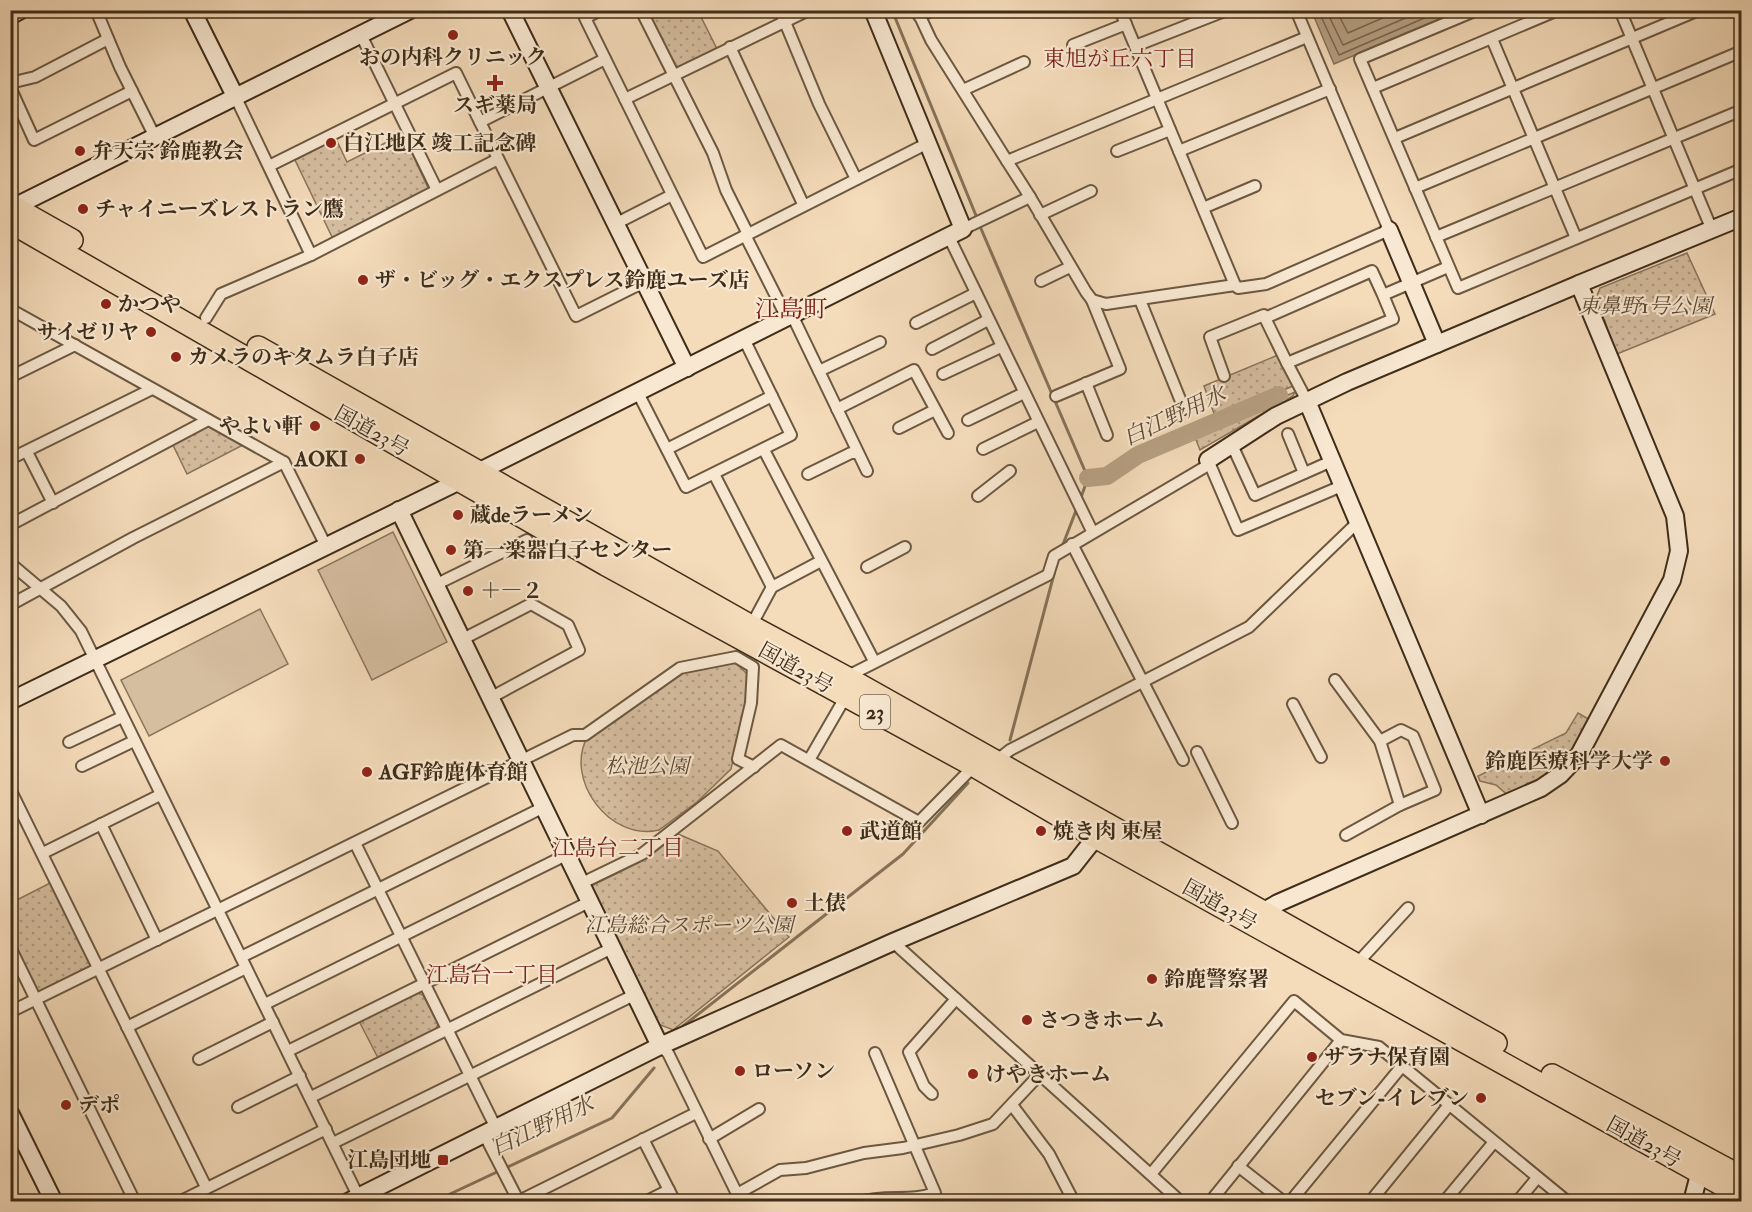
<svg xmlns="http://www.w3.org/2000/svg" width="1752" height="1212" font-family="'IM FELL Double Pica','Noto Serif JP',serif">
  <defs>
    <pattern id="park-dots" width="8" height="8" patternUnits="userSpaceOnUse" patternTransform="scale(1.5)"><rect width="8" height="8" fill="#d5bd9f"/><path d="M2 2h.1M6 6h.1" fill="none" stroke="#ae9a81" stroke-width="1.8" stroke-linecap="round"/></pattern>
  </defs>
  <rect width="100%" height="100%" fill="#f4dbba"/>
  <filter id="stains"><feTurbulence type="fractalNoise" baseFrequency=".00333" numOctaves="4"/><feColorMatrix values="0 0 0 0 .2 0 0 0 0 .09 0 0 0 0 .02 0 0 0 .5 -.17"/></filter>
  <radialGradient id="worn" r=".72"><stop offset=".6" stop-color="#630" stop-opacity="0"/><stop offset="1" stop-color="#630" stop-opacity=".3"/></radialGradient>
  <g fill="#d5bd9f" stroke="#8a755c" stroke-width="1.5">
    <path d="M393,532L447,642L372,680L318,570Z"/>
    <path d="M260,609L288,664L149,736L121,680Z"/>
  </g>
  <g fill="url(#park-dots)" stroke="#8a755c" stroke-width="1.5">
    <path d="M647,11H698L717,49L679,67L675,65Z"/>
    <path d="M403,134L429,190L333,239L295,160L336,139L347,162Z"/>
    <path d="M1687,253L1715,314L1617,354L1596,298L1600,288Z"/>
    <path d="M1278,355L1293,386L1216,419L1204,386Z"/>
    <path d="M1295,392L1293,396L1200,450L1194,435Z"/>
    <path d="M207,425L243,445L187,474L172,443Z"/>
    <path d="M730,661L736,663L751,678L731,769L697,802L659,830C610,842 563,779 588,736L680,672Z"/>
    <path d="M1578,713L1592,721C1566,768 1556,771 1510,797L1496,785L1480,781L1478,776L1566,733Z"/>
    <path d="M678,834L718,851L789,937L673,1030L658,1024L591,886L646,859Z"/>
    <path d="M52,882L92,964L88,969L41,993L37,991L11,937V903Z"/>
    <path d="M415,992L423,995L438,1024L435,1031L381,1058L377,1056L360,1023L362,1018Z"/>
  </g>
  <path fill="#b6a083" stroke="#867259" stroke-width="1.5" d="M1317,10H1458V11L1334,64L1312,12Z"/>
  <g fill="none" stroke-linecap="round" stroke-linejoin="round">
    <g stroke="#7a664e" stroke-width="1.5">
      <path d="M1318,10L1339,55L1443,10"/>
      <path d="M1326,10L1343,45L1424,10"/>
      <path d="M1336,10L1348,33L1401,10"/>
    </g>
    <g stroke="#867259" stroke-width="3">
      <path d="M892,10L977,218"/>
      <path d="M979,224L1088,478L1080,500"/>
      <path d="M1062,547L1077,508"/>
      <path d="M1010,740L1054,574"/>
      <path d="M683,1026L903,854L968,783"/>
      <path d="M433,1202L612,1118L654,1068"/>
    </g>
    <path stroke="#b6a083" stroke-width="18" d="M1088,478L1107,476L1138,455L1279,395"/>
    <g stroke="#6c5841" stroke-width="14">
      <g id="street">
        <path d="M96,10L120,67L155,137"/>
        <path d="M600,10L585,18L703,257L928,143"/>
        <path d="M641,10L713,153L726,190L747,232"/>
        <path d="M780,10L819,104L856,179"/>
        <path d="M917,10L931,40L1007,161L1307,37"/>
        <path d="M1120,10L1235,285"/>
        <path d="M1477,10L1360,59L1458,288L1742,169"/>
        <path d="M1620,10L1712,230"/>
        <path d="M919,16L933,10"/>
        <path d="M361,35L437,190"/>
        <path d="M1492,39L1576,238"/>
        <path d="M1073,45L1126,24"/>
        <path d="M1135,46L1227,10"/>
        <path d="M730,47L803,204"/>
        <path d="M605,59L480,122L576,316L644,282"/>
        <path d="M10,83L35,77L108,39"/>
        <path d="M10,87L34,140L132,91"/>
        <path d="M1373,88L1558,10"/>
        <path d="M963,90L1024,62"/>
        <path d="M236,98L311,255"/>
        <path d="M625,99L809,10"/>
        <path d="M1395,138L1699,10"/>
        <path d="M1117,151L1170,130"/>
        <path d="M1179,151L1330,89"/>
        <path d="M1007,161L1030,197"/>
        <path d="M269,166L456,73L480,122"/>
        <path d="M1415,188L1742,51"/>
        <path d="M1203,208L1255,186"/>
        <path d="M1040,215L1091,191"/>
        <path d="M617,223L672,195"/>
        <path d="M963,229L1030,197L1086,292L1092,300L1106,304L1235,285L1238,288L1266,284L1389,230L1296,10"/>
        <path d="M745,235L787,318"/>
        <path d="M948,235L1092,531"/>
        <path d="M1436,237L1742,110"/>
        <path d="M1041,281L1070,267"/>
        <path d="M1383,295L1393,319L1287,363L1265,318L1372,271L1383,295L1448,267"/>
        <path d="M1140,300L1184,409"/>
        <path d="M10,309L284,462L326,546"/>
        <path d="M792,315L867,471"/>
        <path d="M206,318L221,294L311,255L498,159"/>
        <path d="M916,323L976,293"/>
        <path d="M932,349L988,320"/>
        <path d="M1287,363L1307,401"/>
        <path d="M819,371L880,342"/>
        <path d="M943,374L1001,347"/>
        <path d="M1224,376L1210,337L1264,315"/>
        <path d="M10,377L75,345"/>
        <path d="M1086,383L1107,435"/>
        <path d="M638,393L686,487L791,435L744,339"/>
        <path d="M1056,396L1120,369L1092,300"/>
        <path d="M837,409L914,370L948,433"/>
        <path d="M968,420L1024,393"/>
        <path d="M899,428L935,410"/>
        <path d="M1288,434L1304,473"/>
        <path d="M1232,445L1255,495L1334,460"/>
        <path d="M667,449L772,396"/>
        <path d="M983,449L1038,422"/>
        <path d="M764,450L874,661"/>
        <path d="M27,452L53,503"/>
        <path d="M10,459L152,389"/>
        <path d="M1208,460L1238,530L1344,485"/>
        <path d="M714,474L772,587"/>
        <path d="M808,474L851,453H857"/>
        <path d="M978,496L1010,471"/>
        <path d="M10,525L208,420"/>
        <path d="M1072,544L1183,760"/>
        <path d="M10,563L61,606L81,631L361,1202"/>
        <path d="M867,567L905,547"/>
        <path d="M435,585L527,540"/>
        <path d="M10,605L133,538L284,462"/>
        <path d="M751,626L772,587L821,561"/>
        <path d="M461,640L531,604L568,625L579,650L490,698"/>
        <path d="M846,677L1048,575L1054,556L1210,464"/>
        <path d="M1335,680L1380,741L1400,805"/>
        <path d="M1293,704L1321,757"/>
        <path d="M69,742L122,717"/>
        <path d="M1197,752L1232,823"/>
        <path d="M809,760L846,696"/>
        <path d="M996,761L1010,750L1249,627L1359,521"/>
        <path d="M82,766L134,741"/>
        <path d="M10,789L206,1187"/>
        <path d="M101,824L157,940"/>
        <path d="M1346,835L1400,805L1435,790L1413,736L1401,730L1380,741"/>
        <path d="M355,843L496,1128"/>
        <path d="M43,853L160,795"/>
        <path d="M580,884L642,854L781,745L919,822L974,766"/>
        <path d="M893,942L1181,1202"/>
        <path d="M10,947L135,1202"/>
        <path d="M241,957L542,808"/>
        <path d="M1363,957L1408,908"/>
        <path d="M265,1004L566,855"/>
        <path d="M10,1012L573,735H585L680,668L736,657L753,667L751,703L738,759L754,767"/>
        <path d="M127,1027L246,968"/>
        <path d="M660,1046L668,1053L741,1202"/>
        <path d="M288,1051L589,902"/>
        <path d="M199,1059L273,1022"/>
        <path d="M932,1094L924,1086L909,1052L956,999"/>
        <path d="M311,1097L612,948"/>
        <path d="M1012,1105L1049,1154L1074,1202"/>
        <path d="M238,1107L300,1076"/>
        <path d="M484,1134L519,1202"/>
        <path d="M643,1139L675,1202"/>
        <path d="M709,1139L759,1109"/>
        <path d="M333,1143L634,995"/>
        <path d="M1238,1166L1284,1202"/>
        <path d="M1151,1174L1294,1001L1341,1040L1379,1047L1568,1202"/>
        <path d="M737,1194L780,1170L806,1168L864,1153L903,1148L959,1135L993,1124L1040,1074"/>
        <path d="M179,1202L326,1129"/>
        <path d="M517,1202L696,1113"/>
        <path d="M645,1202L669,1190"/>
        <path d="M860,1202C885,1194 911,1202 935,1193L875,1053"/>
        <path d="M1210,1202L1341,1040"/>
        <path d="M1290,1202L1402,1066"/>
        <path d="M1370,1202L1449,1105"/>
        <path d="M1444,1202L1494,1142"/>
        <path d="M1517,1202L1537,1178"/>
      </g>
    </g>
    <g stroke="#3f2d19" stroke-width="20">
      <g id="secondary">
        <path d="M192,10L236,98"/>
        <path d="M510,10L687,368"/>
        <path d="M10,16L21,10"/>
        <path d="M10,209L410,10"/>
        <path d="M1389,230L1437,344"/>
        <path d="M1307,401L1481,815"/>
        <path d="M1208,460L1276,416L1347,382L1579,284"/>
        <path d="M399,510L660,1046"/>
        <path d="M10,701L480,471L963,229L873,10"/>
        <path d="M1259,920L1264,911L1278,903L1541,788L1560,775L1579,755L1672,580L1679,551L1675,516L1579,284L1742,217"/>
        <path d="M10,1113L54,1202"/>
        <path d="M348,1202L660,1046L893,942L1073,866L1103,828"/>
        <path d="M1692,1202L1702,1163"/>
      </g>
    </g>
    <g stroke="#3f2d19" stroke-width="24">
      <g id="highway">
        <path d="M10,205L72,240"/>
        <path d="M10,222L606,565L974,766L1097,838L1742,1196"/>
        <path d="M258,347L751,626L846,677L1496,1043"/>
        <path d="M1552,1075L1742,1177"/>
      </g>
    </g>
    <use href="#street" stroke="#f8e8d2" stroke-width="10"/>
    <use href="#secondary" stroke="#f8e8d2" stroke-width="16"/>
    <use href="#highway" stroke="#f4dbba" stroke-width="21"/>
  </g>
  <g fill="#8f2418" stroke="#f8e8d2" stroke-width="2">
    <circle cx="453" cy="35" r="6"/>
    <path d="M492 74h6v6h6v6h-6v6h-6v-6h-6v-6h6z"/>
    <circle cx="331" cy="143" r="6"/>
    <circle cx="80" cy="151" r="6"/>
    <circle cx="83" cy="209" r="6"/>
    <circle cx="363" cy="280" r="6"/>
    <circle cx="106" cy="304" r="6"/>
    <circle cx="151" cy="332" r="6"/>
    <circle cx="176" cy="357" r="6"/>
    <circle cx="315" cy="426" r="6"/>
    <circle cx="360" cy="459" r="6"/>
    <circle cx="458" cy="515" r="6"/>
    <circle cx="451" cy="550" r="6"/>
    <circle cx="468" cy="591" r="6"/>
    <circle cx="1665" cy="761" r="6"/>
    <circle cx="367" cy="772" r="6"/>
    <circle cx="847" cy="831" r="6"/>
    <circle cx="1041" cy="831" r="6"/>
    <circle cx="792" cy="903" r="6"/>
    <circle cx="1152" cy="979" r="6"/>
    <circle cx="1027" cy="1020" r="6"/>
    <circle cx="1312" cy="1057" r="6"/>
    <circle cx="740" cy="1071" r="6"/>
    <circle cx="973" cy="1074" r="6"/>
    <circle cx="1481" cy="1098" r="6"/>
    <circle cx="66" cy="1105" r="6"/>
    <rect x="437" y="1154" width="12" height="12" rx="3"/>
  </g>
  <g text-anchor="middle" stroke-width="4.5" stroke-linejoin="round" paint-order="stroke">
    <rect fill="#f8e8d2" stroke="#766550" stroke-width="1.5" x="860" y="695" width="30" height="34" rx="4.5"/>
    <g font-size="20" font-weight="bold" fill="#3f2d19">
      <text x="875" y="719">23</text>
    </g>
    <g font-size="21" font-weight="bold" fill="#3f2d19" stroke="#f8e8d2" text-anchor="start">
      <text x="453" y="64" text-anchor="middle">おの内科クリニック</text>
      <text x="495" y="112" text-anchor="middle">スギ薬局</text>
      <text x="343" y="150">白江地区 竣工記念碑</text>
      <text x="92" y="158">弁天宗 鈴鹿教会</text>
      <text x="95" y="216">チャイニーズレストラン鷹</text>
      <text x="375" y="287">ザ・ビッグ・エクスプレス鈴鹿ユーズ店</text>
      <text x="118" y="311">かつや</text>
      <text x="139" y="339" text-anchor="end">サイゼリヤ</text>
      <text x="188" y="364">カメラのキタムラ白子店</text>
      <text x="303" y="433" text-anchor="end">やよい軒</text>
      <text x="348" y="466" text-anchor="end">AOKI</text>
      <text x="470" y="522">蔵deラーメン</text>
      <text x="463" y="557">第一楽器白子センター</text>
      <text x="480" y="598">＋―２</text>
      <text x="1653" y="768" text-anchor="end">鈴鹿医療科学大学</text>
      <text x="379" y="779">AGF鈴鹿体育館</text>
      <text x="859" y="838">武道館</text>
      <text x="1053" y="838">焼き肉 東屋</text>
      <text x="804" y="910">土俵</text>
      <text x="1164" y="986">鈴鹿警察署</text>
      <text x="1039" y="1027">さつきホーム</text>
      <text x="1324" y="1064">サラナ保育園</text>
      <text x="752" y="1078">ローソン</text>
      <text x="985" y="1081">けやきホーム</text>
      <text x="1469" y="1105" text-anchor="end">セブン-イレブン</text>
      <text x="78" y="1112">デポ</text>
      <text x="431" y="1167" text-anchor="end">江島団地</text>
    </g>
    <g font-size="21" font-style="italic" fill="#5d4a34" stroke="#f8e8d2">
      <text x="1645" y="313">東鼻野1号公園</text>
      <text x="647" y="773">松池公園</text>
      <text x="689" y="932">江島総合スポーツ公園</text>
    </g>
    <g font-size="21" fill="#3f2d19" stroke="#f8e8d2">
      <text transform="translate(372 431) rotate(29)" y="7">国道23号</text>
      <text transform="translate(796 668) rotate(29)" y="7">国道23号</text>
      <text transform="translate(1220 905) rotate(29)" y="7">国道23号</text>
      <text transform="translate(1644 1142) rotate(29)" y="7">国道23号</text>
    </g>
    <g font-size="22" fill="#7a1f14" stroke="#f8e8d2">
      <text x="1120" y="66">東旭が丘六丁目</text>
      <text x="618" y="855">江島台二丁目</text>
      <text x="492" y="982">江島台一丁目</text>
    </g>
    <g font-size="22" font-style="italic" fill="#5d4a34" stroke="#f8e8d2">
      <text transform="translate(1174 415) rotate(-25)" y="8">白江野用水</text>
      <text transform="translate(542 1125) rotate(-25)" y="8">白江野用水</text>
    </g>
    <g font-size="24" fill="#7a1f14" stroke="#f8e8d2">
      <text x="791" y="317">江島町</text>
    </g>
  </g>
  <rect width="1752" height="1212" fill="none" stroke="#f4dbba" stroke-width="36"/>
  <rect x="12" y="12" width="1728" height="1188" fill="none" stroke="#3f2d19" stroke-width="3"/>
  <rect x="18" y="18" width="1716" height="1176" fill="none" stroke="#3f2d19" stroke-width="1.5"/>
  <rect width="100%" height="100%" filter="url(#stains)"/>
  <rect width="100%" height="100%" fill="url(#worn)"/>
</svg>
